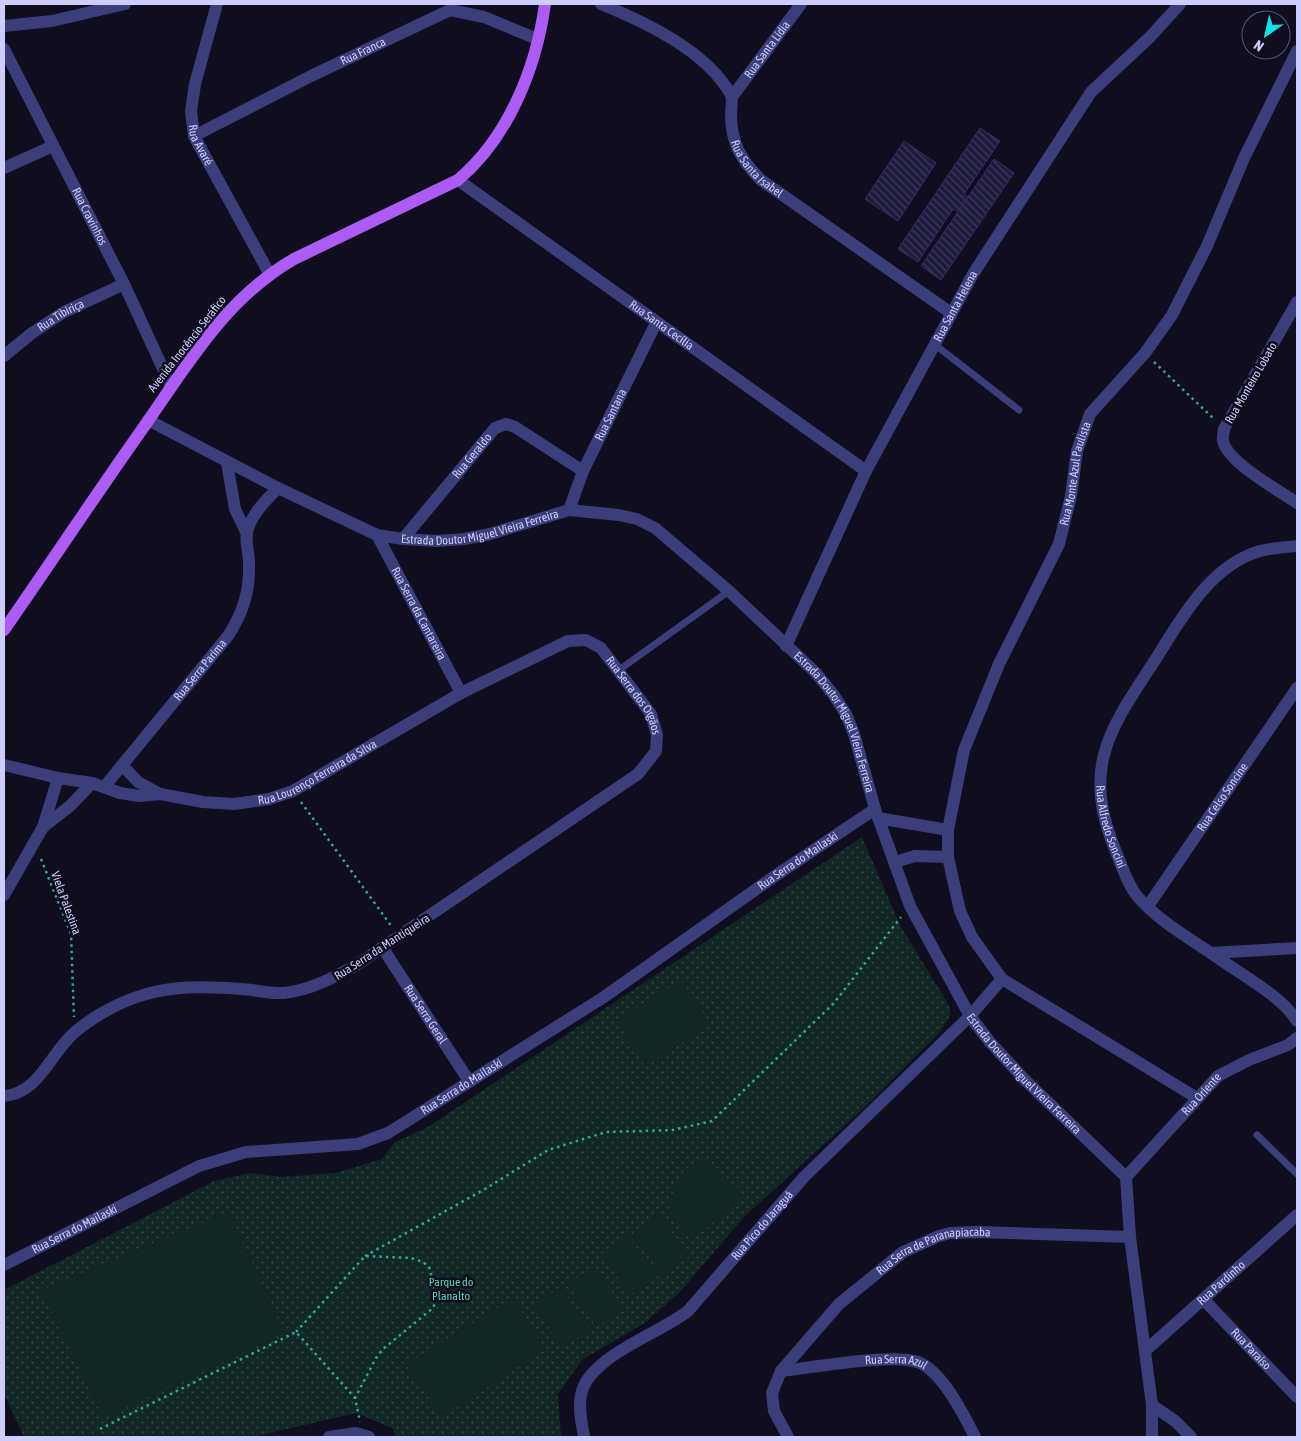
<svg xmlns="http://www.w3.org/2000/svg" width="1301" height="1441" font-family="'Asap Condensed',sans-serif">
  <defs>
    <pattern id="park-dots" width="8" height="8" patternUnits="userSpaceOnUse" patternTransform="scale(1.25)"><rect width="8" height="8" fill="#112724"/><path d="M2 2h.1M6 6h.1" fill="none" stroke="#324545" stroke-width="1.8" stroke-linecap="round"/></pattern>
    <pattern id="building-back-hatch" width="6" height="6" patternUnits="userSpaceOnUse" patternTransform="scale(1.25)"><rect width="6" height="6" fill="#1e1a3d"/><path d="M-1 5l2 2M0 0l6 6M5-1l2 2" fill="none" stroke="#3e3a5a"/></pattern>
  </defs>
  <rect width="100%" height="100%" fill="#0f0d1e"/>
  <path fill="url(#park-dots)" d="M862,837L900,925L950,1007V1017L938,1034L864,1108L744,1217L680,1292L646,1322L582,1360L558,1394L561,1437H397L392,1428L356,1413L253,1437H24L4,1394V1290L214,1181L250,1173L282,1177L335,1173L382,1159L395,1142L428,1127Z"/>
  <g fill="#112724">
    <path d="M681,979L710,1025L645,1066L616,1021Z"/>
    <path d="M704,1161L738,1188L740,1198L722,1218L712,1222L705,1230L691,1234L681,1233L667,1201C683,1184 674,1168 704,1161Z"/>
    <path d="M229,1212L284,1333L104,1418L41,1290Z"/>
    <path d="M660,1215L689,1257L661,1275L633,1232Z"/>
    <path d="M628,1235L657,1278L629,1295L602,1253Z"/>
    <path d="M594,1266L623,1309L596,1327L568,1284Z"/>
    <path d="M561,1287L590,1330L562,1347L534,1305Z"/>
    <path d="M513,1298L545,1349L442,1417L406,1365Z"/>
  </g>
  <g fill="url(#building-back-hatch)" stroke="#342e68">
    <path d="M980,128L1000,141L964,194L968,197L958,212L953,209L918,262L898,249Z"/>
    <path d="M904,141L936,163L898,221L865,199Z"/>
    <path d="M994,159L1014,173L941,280L921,266Z"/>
  </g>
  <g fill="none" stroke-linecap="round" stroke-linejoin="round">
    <g stroke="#35a897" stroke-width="2.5" stroke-dasharray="2.5 4" stroke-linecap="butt">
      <path d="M1154,362L1214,419"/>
      <path d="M301,802L392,927"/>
      <path d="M41,859L71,934L74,1017"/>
      <path d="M365,1256L485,1189L548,1150L606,1132L673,1130L712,1121L834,1003L901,917"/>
      <path d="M296,1332L365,1256L411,1258L423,1262L429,1267L437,1298L433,1308L383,1349L376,1358L355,1398"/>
      <path d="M100,1429L296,1332L355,1398L360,1422"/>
    </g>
    <g stroke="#3b3e7a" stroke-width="7">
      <path d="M934,344L1019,410"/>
      <path d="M619,670L729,591"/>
      <path d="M1257,1135L1297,1174"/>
    </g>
    <g stroke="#3b3e7a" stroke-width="12">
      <path id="s1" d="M217,4L195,84L191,111L194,136L269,273"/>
      <path id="s2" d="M601,4C645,22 707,51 731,95C733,100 731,108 731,114C731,143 741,160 761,180L951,313"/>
      <path d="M4,26L52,21L125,4"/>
      <path id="s3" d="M4,49L124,284L171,386"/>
      <path id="s4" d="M732,97L801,4"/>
      <path id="s5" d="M194,136L311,76L450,10L484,17L537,39"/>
      <path d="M4,168L53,146"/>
      <path id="s6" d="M458,180L866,471"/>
      <path d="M1297,302L1224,429C1224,432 1222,437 1223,440C1225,461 1280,491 1297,503"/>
      <path id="s7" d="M4,356L32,333L64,312L124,284"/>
      <path id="s8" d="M148,420L278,488L377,535L403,539L437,541L464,539L490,534L569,510L619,515L637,519L655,528L729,591L816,673L833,694L846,714L854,734L875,809L910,906L970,1016L990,1042L1025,1080L1126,1177L1130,1237L1152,1405V1437"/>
      <path d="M227,463L235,509L247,534"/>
      <path id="s9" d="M569,510L583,471L656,323"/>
      <path id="s10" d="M377,535L461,693"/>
      <path id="s11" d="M403,539L495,428L506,424L515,427L583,471"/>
      <path id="s12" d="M1297,546C1285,547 1272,548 1260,551C1211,565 1182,617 1157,657C1111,728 1080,765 1116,852C1122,866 1127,884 1137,896C1159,922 1193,940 1221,960C1244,976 1282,997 1297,1021"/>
      <path id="s13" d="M786,646L866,471L973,274L1091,92L1150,37L1180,4"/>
      <path id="s14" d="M4,765L58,778L92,783L120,793L139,796L160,794L203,802L234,804L269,799L293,791L461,693L568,641L586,640L601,648L651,714L657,735L656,751L638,774L358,964C335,977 311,990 284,993C271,994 256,990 242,989C205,986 169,985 134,998C114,1005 90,1019 75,1032C50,1053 40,1093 4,1096"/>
      <path d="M122,765L138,782L160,794"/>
      <path id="s15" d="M105,786L228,636C243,613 250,591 249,563C249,553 244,538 248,528C254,512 266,500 278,488"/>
      <path d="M878,818L948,830"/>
      <path d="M43,827L70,806L92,783"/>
      <path d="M895,862L915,856L948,857"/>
      <path d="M4,895L43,827L58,778"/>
      <path id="s16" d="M1148,906L1297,688"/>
      <path id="s17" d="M382,947L469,1081"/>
      <path d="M1211,953L1297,948"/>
      <path id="s18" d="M1197,1098L1002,979L972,937L960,911L948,857V830L964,750L999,664L1059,544L1071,496L1077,451L1090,414L1145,353L1172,315L1207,246L1244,158L1297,51"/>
      <path id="s19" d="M1126,1177L1218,1076L1249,1060L1288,1045L1297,1038"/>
      <path id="s20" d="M4,1265L199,1166L246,1152L358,1144L388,1133L604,997L772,878L875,809"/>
      <path id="s21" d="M1204,1300L1297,1397"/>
      <path id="s22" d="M1145,1351L1297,1215"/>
      <path id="s23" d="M781,1371C810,1368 893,1353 918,1362C942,1371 964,1415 975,1437"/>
      <path d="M1152,1405L1175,1421L1191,1437"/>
      <path d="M329,1437L356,1433L369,1437"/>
      <path id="s24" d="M584,1437C582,1424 578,1409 581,1395C587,1357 661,1333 688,1311L804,1177L970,1016L1002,979"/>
      <path id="s25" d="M788,1437L774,1411L772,1393L781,1371L839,1304L903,1252L939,1236L950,1233L977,1232L1130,1237"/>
    </g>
    <path stroke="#ad5bf5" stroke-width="12" d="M4,630C52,561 99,490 148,421C190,360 228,297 294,259L458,180C508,138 536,69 545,4"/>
  </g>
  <g text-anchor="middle" stroke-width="5" stroke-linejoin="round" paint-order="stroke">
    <g font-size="12" fill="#cecdfc" stroke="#0f0d1e">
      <text dy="4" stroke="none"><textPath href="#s5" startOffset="189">Rua Franca</textPath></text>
      <text dy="4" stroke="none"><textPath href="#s4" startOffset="59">Rua Santa Lídia</textPath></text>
      <text dy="4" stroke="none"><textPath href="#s1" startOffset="146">Rua Avaré</textPath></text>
      <text dy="4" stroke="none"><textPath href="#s2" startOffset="244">Rua Santa Isabel</textPath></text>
      <text dy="4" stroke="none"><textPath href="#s3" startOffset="188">Rua Cravinhos</textPath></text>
      <text dy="4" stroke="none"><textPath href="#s13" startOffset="380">Rua Santa Helena</textPath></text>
      <text dy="4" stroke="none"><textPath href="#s7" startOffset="70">Rua Tibiriça</textPath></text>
      <text dy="4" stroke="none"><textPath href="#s6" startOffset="250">Rua Santa Cecília</textPath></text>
      <text transform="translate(187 344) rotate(-52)" y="4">Avenida Inocêncio Seráfico</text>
      <text transform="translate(1251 383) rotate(-60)" y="4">Rua Monteiro Lobato</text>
      <text dy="4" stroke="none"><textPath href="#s9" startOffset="104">Rua Santana</textPath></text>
      <text dy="4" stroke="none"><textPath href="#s11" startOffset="108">Rua Geraldo</textPath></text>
      <text dy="4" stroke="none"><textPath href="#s18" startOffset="772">Rua Monte Azul Paulista</textPath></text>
      <text dy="4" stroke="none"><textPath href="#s8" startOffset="361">Estrada Doutor Miguel Vieira Ferreira</textPath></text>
      <text dy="4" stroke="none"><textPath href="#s10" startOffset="89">Rua Serra da Cantareira</textPath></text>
      <text dy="4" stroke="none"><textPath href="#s15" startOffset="150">Rua Serra Parima</textPath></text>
      <text dy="4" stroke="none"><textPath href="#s14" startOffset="702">Rua Serra dos Orgãos</textPath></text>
      <text dy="4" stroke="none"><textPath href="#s8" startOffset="811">Estrada Doutor Miguel Vieira Ferreira</textPath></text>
      <text dy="4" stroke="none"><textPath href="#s14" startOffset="325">Rua Lourenço Ferreira da Silva</textPath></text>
      <text dy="4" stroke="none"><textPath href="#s16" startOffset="132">Rua Celso Soncine</textPath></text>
      <text dy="4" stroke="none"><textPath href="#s12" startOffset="374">Rua Alfredo Soncini</textPath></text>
      <text dy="4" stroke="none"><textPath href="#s20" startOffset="904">Rua Serra do Mailaski</textPath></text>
      <text transform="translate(66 903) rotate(70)" y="4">Viela Palestina</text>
      <text transform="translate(382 947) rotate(-33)" y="4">Rua Serra da Mantiqueira</text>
      <text dy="4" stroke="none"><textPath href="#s17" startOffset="80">Rua Serra Geral</textPath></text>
      <text dy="4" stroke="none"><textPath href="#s8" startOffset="1216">Estrada Doutor Miguel Vieira Ferreira</textPath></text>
      <text dy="4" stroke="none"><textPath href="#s20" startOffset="499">Rua Serra do Mailaski</textPath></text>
      <text dy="4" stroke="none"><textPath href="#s19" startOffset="112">Rua Oriente</textPath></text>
      <text dy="4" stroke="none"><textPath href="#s24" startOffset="295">Rua Pico do Jaraguá</textPath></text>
      <text dy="4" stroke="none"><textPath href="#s20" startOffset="79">Rua Serra do Mailaski</textPath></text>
      <text dy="4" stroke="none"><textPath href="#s25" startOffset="272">Rua Serra de Paranapiacaba</textPath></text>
      <text dy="4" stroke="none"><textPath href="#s22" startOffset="102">Rua Pardinho</textPath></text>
      <text dy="4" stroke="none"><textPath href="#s21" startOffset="68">Rua Paraíso</textPath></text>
      <text dy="4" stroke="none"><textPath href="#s23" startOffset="116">Rua Serra Azul</textPath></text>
    </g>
    <g font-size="12" fill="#5ed6ae" stroke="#0f0d1e">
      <text x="451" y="1286">Parque do<tspan x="451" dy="14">Planalto</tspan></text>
    </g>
  </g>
  <rect width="1301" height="1441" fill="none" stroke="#cecdfc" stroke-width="10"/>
  <g transform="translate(1266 35) rotate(214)"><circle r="24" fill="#0f0d1e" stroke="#5b5a77"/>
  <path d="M0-4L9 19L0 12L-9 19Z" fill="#0ee4e7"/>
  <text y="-8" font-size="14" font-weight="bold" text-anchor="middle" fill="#cecdfc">N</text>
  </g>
</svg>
